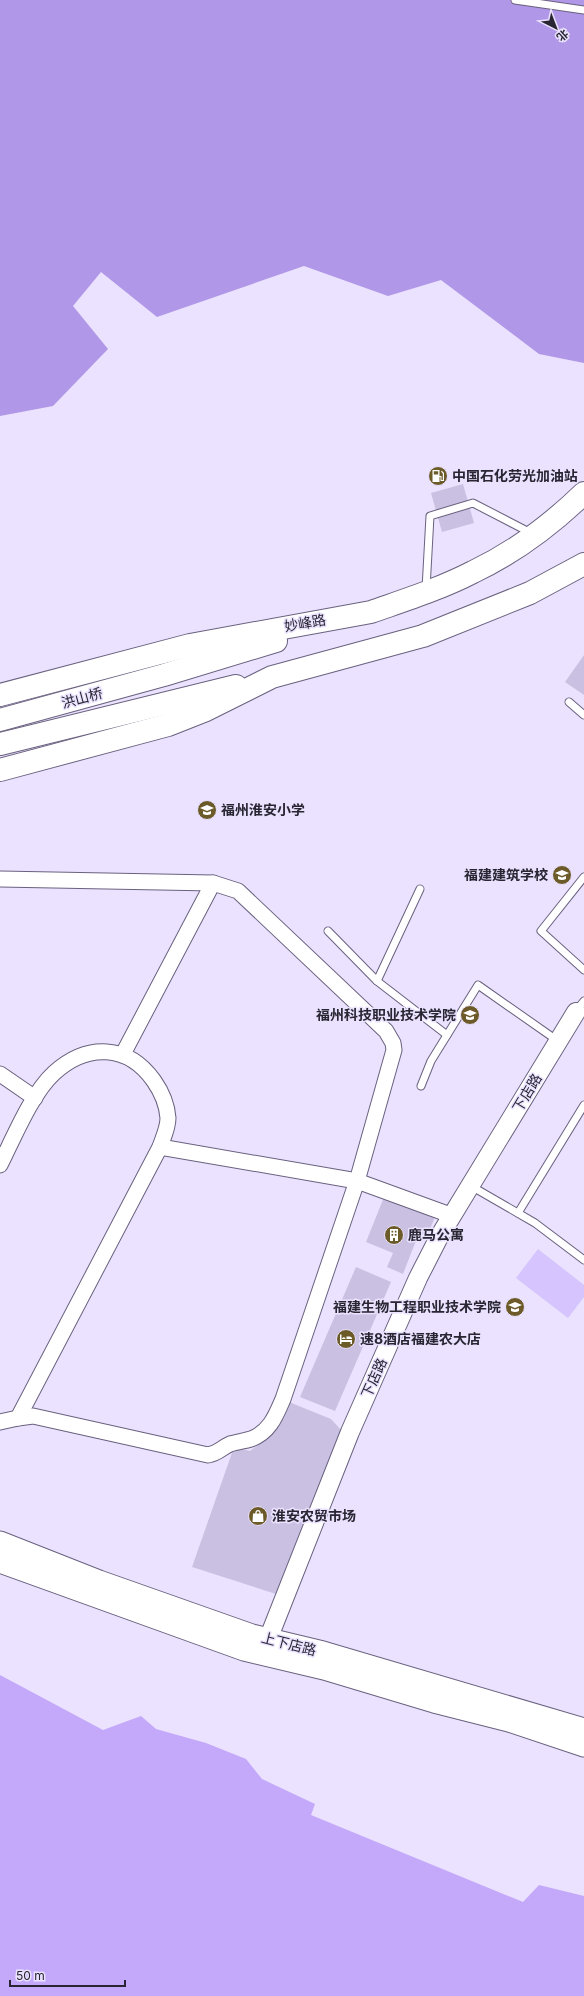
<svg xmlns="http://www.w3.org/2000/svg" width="584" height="1996" font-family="Inter,'Noto Sans SC',sans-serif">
  <rect width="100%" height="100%" fill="#eae2fe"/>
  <path fill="#d5c4fd" d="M538,1249L584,1285V1297L568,1318L516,1278Z"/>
  <path fill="#b197e7" d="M0,0H584V363L539,354L441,280L388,296L304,266L157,317L101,272L73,306L108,349L53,406L0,416Z"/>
  <path fill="#c4a9fb" d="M0,1675L103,1730L141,1716L156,1729L206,1743L246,1759L262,1779L315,1804L311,1815L523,1902L539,1885L584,1896V1996H0Z"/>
  <g fill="#cac1e2">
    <path d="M463,484L474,523L442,532L431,493Z"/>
    <path d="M584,655V695L565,682Z"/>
    <path d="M384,1197L435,1217L427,1236L419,1233L403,1274L387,1267L393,1253L366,1242Z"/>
    <path d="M356,1267L391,1282L335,1411L300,1397Z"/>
    <path d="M289,1402L331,1419L342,1431L276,1594L192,1567L234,1447L250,1451L266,1439L276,1430Z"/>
  </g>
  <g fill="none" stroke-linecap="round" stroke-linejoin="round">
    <g stroke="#6a617f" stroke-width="9">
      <g id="service">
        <path d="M515,0L584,10"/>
        <path d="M426,589L430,516L473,503L531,533"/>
        <path d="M569,702L584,715"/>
        <path d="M584,877L541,931L584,970"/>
        <path d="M328,931L377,981L447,1035"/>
        <path d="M377,981L420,889"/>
        <path d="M576,1011L584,1001"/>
        <path d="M421,1086L431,1061L478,985L558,1041"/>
        <path d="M471,1186L535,1223L584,1260"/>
        <path d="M518,1213L584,1105"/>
      </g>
    </g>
    <g stroke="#6a617f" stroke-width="17">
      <g id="minor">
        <path d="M0,879L213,883L238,891L386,1031L393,1043L394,1050L357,1181L283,1399C276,1415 270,1432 251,1439C244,1441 237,1442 230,1444C221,1448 219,1453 208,1455L33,1416L18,1418L0,1422"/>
        <path d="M123,1054L213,883"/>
        <path d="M0,1074L35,1098"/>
        <path d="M160,1147L357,1181L453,1216"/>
        <path d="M0,1165C14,1137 32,1093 54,1073C87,1043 128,1044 154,1081C161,1091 167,1105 168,1118C168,1128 163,1138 160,1147L18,1418"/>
      </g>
    </g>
    <g stroke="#6a617f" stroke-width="20">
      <path id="tertiary" d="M263,1652L350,1432L418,1278L439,1237L576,1012"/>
    </g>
    <g stroke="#6a617f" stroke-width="23">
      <g id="secondary">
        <path d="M0,1542L99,1581L252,1635L323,1652L584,1729"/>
        <path d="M0,1562L244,1650L324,1669L434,1702L509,1721L584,1746"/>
      </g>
    </g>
    <g stroke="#6a617f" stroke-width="24">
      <g id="primary">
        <path d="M0,695L190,645L371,612C405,600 440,589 473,572C513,553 552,524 584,493"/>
        <path d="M0,720L164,675L276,641"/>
        <path d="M0,744L236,686"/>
        <path d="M0,770L168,725L206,710L272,677L423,636L530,593L584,564"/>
      </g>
    </g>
    <use href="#service" stroke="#fff" stroke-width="7"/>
    <use href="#minor" stroke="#fff" stroke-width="15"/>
    <use href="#tertiary" stroke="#fff" stroke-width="18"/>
    <use href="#secondary" stroke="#fff" stroke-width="21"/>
    <use href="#primary" stroke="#fff" stroke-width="22"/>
  </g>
  <defs>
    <g id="fuel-disc" transform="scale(1)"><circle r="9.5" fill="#6d5a29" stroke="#eae2fe"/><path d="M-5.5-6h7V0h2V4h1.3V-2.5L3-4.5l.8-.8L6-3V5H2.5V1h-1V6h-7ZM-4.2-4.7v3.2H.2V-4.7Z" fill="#fff"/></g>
    <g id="school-disc" transform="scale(1)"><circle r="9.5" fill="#6d5a29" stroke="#eae2fe"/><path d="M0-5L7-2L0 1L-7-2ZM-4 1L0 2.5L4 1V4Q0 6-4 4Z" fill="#fff"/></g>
    <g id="university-disc" transform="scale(1)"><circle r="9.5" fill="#6d5a29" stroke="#eae2fe"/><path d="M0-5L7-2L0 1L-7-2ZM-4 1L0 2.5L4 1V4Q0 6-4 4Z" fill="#fff"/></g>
    <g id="building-disc" transform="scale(1)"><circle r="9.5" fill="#6d5a29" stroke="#eae2fe"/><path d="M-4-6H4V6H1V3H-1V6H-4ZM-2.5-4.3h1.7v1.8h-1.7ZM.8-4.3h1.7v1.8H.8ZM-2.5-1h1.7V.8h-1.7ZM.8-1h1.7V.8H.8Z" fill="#fff"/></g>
    <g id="hotel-disc" transform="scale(1)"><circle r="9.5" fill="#6d5a29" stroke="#eae2fe"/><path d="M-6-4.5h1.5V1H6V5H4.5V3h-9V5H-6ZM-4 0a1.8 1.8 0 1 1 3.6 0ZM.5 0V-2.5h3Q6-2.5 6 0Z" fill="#fff"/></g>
    <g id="shop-disc" transform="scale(1)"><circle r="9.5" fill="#6d5a29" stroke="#eae2fe"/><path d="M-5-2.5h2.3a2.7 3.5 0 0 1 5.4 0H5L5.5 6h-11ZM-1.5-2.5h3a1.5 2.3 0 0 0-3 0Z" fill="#fff"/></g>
  </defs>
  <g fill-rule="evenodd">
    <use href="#fuel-disc" x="438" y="476"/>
    <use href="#school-disc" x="207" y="810"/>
    <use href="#school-disc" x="562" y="875"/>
    <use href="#university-disc" x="470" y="1015"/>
    <use href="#building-disc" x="394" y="1235"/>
    <use href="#university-disc" x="515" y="1307"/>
    <use href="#hotel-disc" x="346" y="1339"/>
    <use href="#shop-disc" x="258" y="1516"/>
  </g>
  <g text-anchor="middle" stroke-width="3" stroke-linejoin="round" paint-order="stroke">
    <g font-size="14" font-weight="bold" fill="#292532" stroke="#eae2fe" text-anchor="start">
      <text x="452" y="481">中国石化劳光加油站</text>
      <text x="221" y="815">福州淮安小学</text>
      <text x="548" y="880" text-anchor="end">福建建筑学校</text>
      <text x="456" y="1020" text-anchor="end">福州科技职业技术学院</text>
      <text x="408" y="1240">鹿马公寓</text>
      <text x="501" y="1312" text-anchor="end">福建生物工程职业技术学院</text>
      <text x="360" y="1344">速8酒店福建农大店</text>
      <text x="272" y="1521">淮安农贸市场</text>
    </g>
    <g font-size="14" fill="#292532" stroke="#eae2fe">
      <text transform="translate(305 623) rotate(-10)" y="5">妙峰路</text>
      <text transform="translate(82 698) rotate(-15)" y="5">洪山桥</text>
      <text transform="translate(527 1093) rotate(-59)" y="5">下店路</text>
      <text transform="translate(374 1378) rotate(-66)" y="5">下店路</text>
      <text transform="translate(289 1644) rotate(14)" y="5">上下店路</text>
    </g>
  </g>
  <g transform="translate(556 28) rotate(138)" stroke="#eae2fe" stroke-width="3" paint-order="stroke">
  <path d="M0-3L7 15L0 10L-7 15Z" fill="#292532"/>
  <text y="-6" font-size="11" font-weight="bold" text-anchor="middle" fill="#292532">北</text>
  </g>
  <path d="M10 1980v6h115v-6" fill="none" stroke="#292532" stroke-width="2"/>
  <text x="16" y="1980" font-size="12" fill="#292532" stroke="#eae2fe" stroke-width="3" paint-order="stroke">50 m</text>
</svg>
